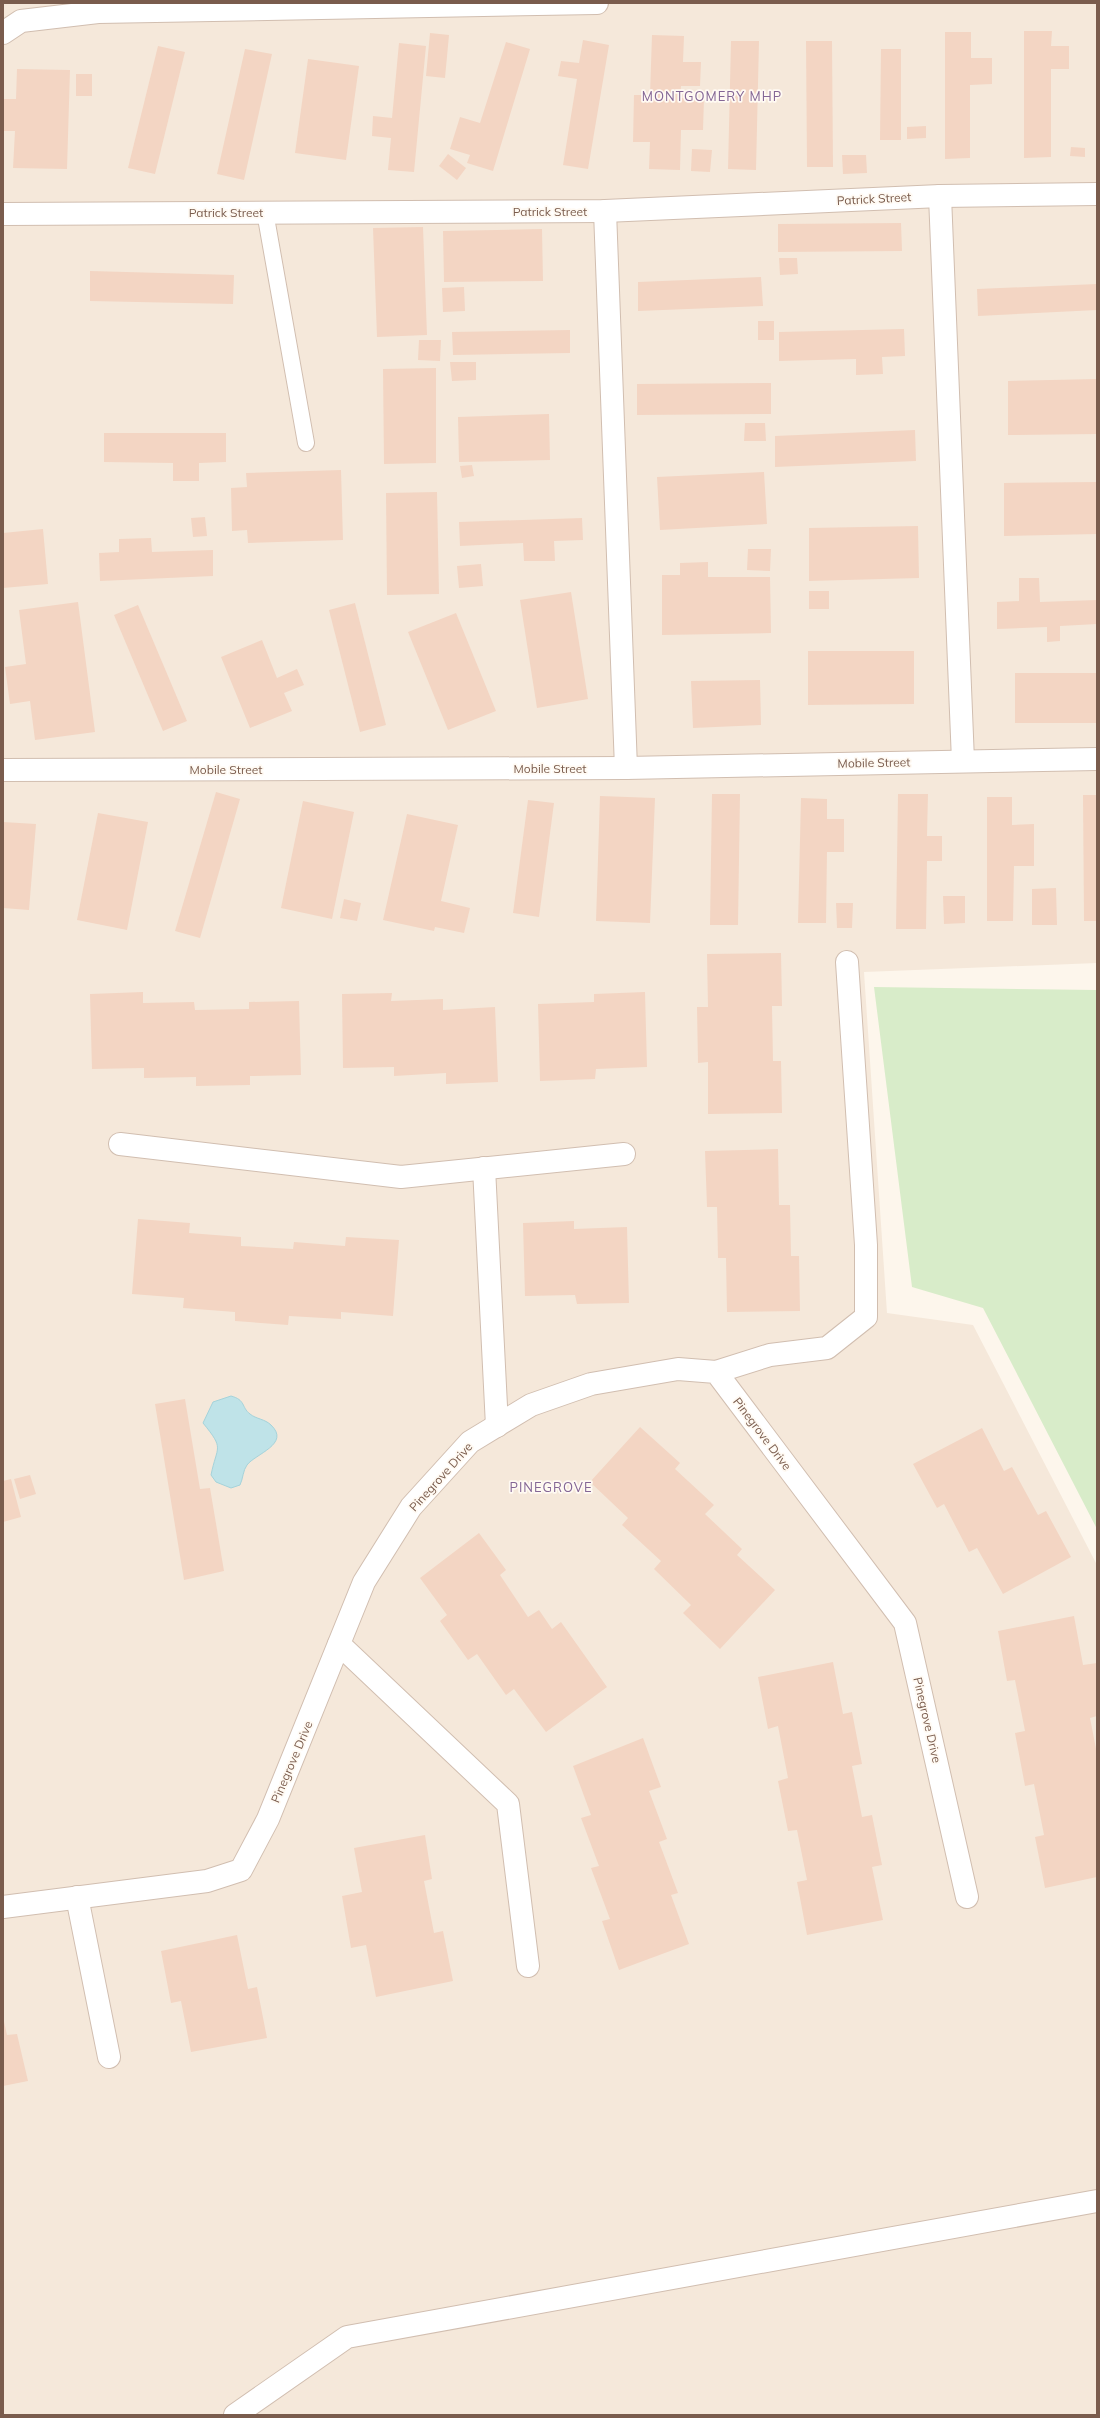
<svg xmlns="http://www.w3.org/2000/svg" width="1100" height="2418" font-family="Mulish,sans-serif">
  <rect width="100%" height="100%" fill="#fdf6ec"/>
  <path fill="#f5e8da" d="M3,3H1097V963L864,972L887,1313L973,1325L1097,1565V2415H3Z"/>
  <path fill="#d8ecc9" d="M874,987L1097,990V1529L983,1308L912,1287Z"/>
  <path fill="#bfe3e8" stroke="#a5d3da" d="M231,1396C246,1400 241,1407 250,1414C256,1419 265,1419 271,1425C291,1444 255,1454 247,1465C243,1470 243,1479 240,1485L231,1488L216,1482L211,1475C217,1445 225,1450 203,1423L213,1402Z"/>
  <g fill="#f3d5c3">
    <path d="M1024,31H1052L1051,46H1069V69H1051V157L1024,158Z"/>
    <path d="M945,32H971V58H992V84L970,85V158L945,159Z"/>
    <path d="M430,33L449,35L445,78L426,76Z"/>
    <path d="M652,35L684,36L683,62H701L700,86H681L680,98H704L703,130H681L680,170L649,169L650,142H633L634,95H650Z"/>
    <path d="M583,40L609,45L588,169L563,165L577,79L558,76L561,61L579,63Z"/>
    <path d="M731,41H759L756,170L728,169Z"/>
    <path d="M806,41H832L833,167H807Z"/>
    <path d="M506,42L530,49L493,171L467,163L470,155L450,149L460,117L480,123Z"/>
    <path d="M399,43L426,46L414,172L388,170L391,138L372,136L373,116L392,118Z"/>
    <path d="M158,46L185,52L155,174L128,168Z"/>
    <path d="M245,49L272,54L244,180L217,174Z"/>
    <path d="M881,49H901V140H880Z"/>
    <path d="M308,59L359,66L346,160L295,153Z"/>
    <path d="M17,69L70,70L67,169L13,168L15,131H3V99H16Z"/>
    <rect x="76" y="74" width="16" height="22"/>
    <path d="M926,126V138L907,139V127Z"/>
    <path d="M1071,147L1085,148V157L1070,156Z"/>
    <path d="M692,149L712,150L710,172L691,171Z"/>
    <path d="M448,154L466,168L457,180L439,166Z"/>
    <path d="M842,155H866L867,173L843,174Z"/>
    <path d="M901,223L902,251L778,252V224Z"/>
    <path d="M423,227L427,335L377,337L373,228Z"/>
    <path d="M542,229L543,281L444,282L443,231Z"/>
    <path d="M779,258H797L798,274L780,275Z"/>
    <path d="M90,271L234,275L233,304L90,301Z"/>
    <path d="M761,277L763,306L638,311V282Z"/>
    <path d="M1097,284V310L978,316L977,289Z"/>
    <path d="M464,287L465,311L443,312L442,288Z"/>
    <rect x="758" y="321" width="16" height="19"/>
    <path d="M904,329L905,356L882,357L883,374L856,375V359L779,361V332Z"/>
    <path d="M570,330V353L453,355L452,332Z"/>
    <path d="M419,340H441L440,361L418,360Z"/>
    <path d="M450,362H476V380L452,381Z"/>
    <path d="M436,368V463L384,464L383,369Z"/>
    <path d="M1097,379V434L1008,435V381Z"/>
    <path d="M771,383V414L637,415V384Z"/>
    <path d="M549,414L550,460L459,462L458,417Z"/>
    <path d="M745,423H765L766,441H744Z"/>
    <path d="M915,430L916,461L775,467V436Z"/>
    <path d="M104,433H226V462L199,463V481H173V463L104,462Z"/>
    <path d="M472,465L474,476L462,478L460,466Z"/>
    <path d="M341,470L343,540L248,543L247,530L232,531L231,488L247,487L246,473Z"/>
    <path d="M764,472L767,524L660,530L657,477Z"/>
    <path d="M1097,482V534L1004,536V483Z"/>
    <path d="M437,492L439,594L387,595L386,493Z"/>
    <path d="M205,517L207,536L193,537L191,518Z"/>
    <path d="M582,518L583,540L554,541L555,561H524L523,543L460,546L459,522Z"/>
    <path d="M918,526L919,578L809,581V528Z"/>
    <path d="M43,529L48,584L3,588V533Z"/>
    <path d="M151,538L152,552L213,550V576L100,581L99,553L119,552V539Z"/>
    <path d="M748,549H771L770,571L747,570Z"/>
    <path d="M708,562V577H770L771,633L662,635V575H680V563Z"/>
    <path d="M481,564L483,586L459,588L457,566Z"/>
    <path d="M1019,578H1039L1040,602L1097,600V624L1060,626V641L1047,642V627L997,629V602L1019,601Z"/>
    <rect x="809" y="591" width="20" height="18"/>
    <path d="M571,592L588,699L537,708L520,600Z"/>
    <path d="M78,602L95,732L35,740L30,701L10,704L5,667L26,664L19,610Z"/>
    <path d="M355,603L386,725L360,732L329,610Z"/>
    <path d="M138,605L187,721L163,731L114,615Z"/>
    <path d="M456,613L496,711L448,730L408,632Z"/>
    <path d="M262,640L277,678L297,669L304,685L284,693L292,711L250,728L221,657Z"/>
    <path d="M808,651H914V704L808,705Z"/>
    <rect x="1015" y="673" width="82" height="50"/>
    <path d="M760,680L761,725L693,728L691,681Z"/>
    <path d="M216,792L240,799L200,938L175,931Z"/>
    <path d="M712,794H740L738,925H710Z"/>
    <path d="M898,794H928L927,836H942V861H927L926,929H896Z"/>
    <path d="M1083,795H1097V921H1084Z"/>
    <path d="M600,796L655,798L650,923L596,921Z"/>
    <path d="M987,797H1012V825L1034,824V866H1014L1013,921H987Z"/>
    <path d="M801,798L827,799V819H844V852H827L826,923H798Z"/>
    <path d="M528,800L554,803L539,917L513,913Z"/>
    <path d="M303,801L354,812L332,919L281,908Z"/>
    <path d="M98,813L148,822L127,930L77,920Z"/>
    <path d="M407,814L458,825L441,901L470,908L464,933L435,927L434,931L383,920Z"/>
    <path d="M3,822L36,824L29,910L3,908Z"/>
    <path d="M1056,888L1057,925H1032V889Z"/>
    <path d="M943,896H965V923L944,924Z"/>
    <path d="M344,899L361,903L357,921L340,918Z"/>
    <path d="M836,903H853L852,928H837Z"/>
    <path d="M781,953L782,1006H772L773,1061H781L782,1113L708,1114V1062L698,1063L697,1007H708L707,954Z"/>
    <path d="M143,992V1003L194,1002L195,1010L249,1009V1002L299,1001L301,1075L250,1076V1085L196,1086V1077L144,1078V1068L92,1069L90,994Z"/>
    <path d="M645,992L647,1067L596,1069L595,1079L540,1081L538,1004L594,1002V994Z"/>
    <path d="M392,993L391,1001L443,999V1010L495,1007L498,1082L446,1084V1073L394,1076V1067L343,1068L342,994Z"/>
    <path d="M778,1149L779,1205H790L791,1256H799L800,1311L727,1312L726,1258H718L717,1207H707L705,1151Z"/>
    <path d="M138,1219L190,1223L189,1233L241,1237V1246L293,1249L294,1242L345,1246L346,1237L399,1240L393,1316L341,1312V1319L289,1316L288,1325L235,1321V1312L183,1308L184,1298L132,1294Z"/>
    <path d="M574,1221V1229L627,1227L629,1303L577,1304L575,1295L525,1296L523,1223Z"/>
    <path d="M185,1399L200,1489L210,1488L224,1571L184,1580L155,1404Z"/>
    <path d="M640,1427L680,1463L675,1469L714,1505L705,1514L742,1549L737,1555L775,1590L720,1649L683,1613L691,1605L654,1569L661,1561L622,1525L628,1518L590,1482Z"/>
    <path d="M982,1428L1004,1471L1012,1467L1038,1515L1046,1511L1071,1557L1003,1594L977,1548L969,1552L944,1504L937,1508L913,1464Z"/>
    <path d="M30,1475L36,1494L20,1499L14,1479Z"/>
    <path d="M11,1479L21,1517L3,1522V1481Z"/>
    <path d="M479,1533L506,1570L500,1575L528,1617L539,1610L552,1629L561,1622L607,1687L546,1732L514,1689L506,1695L477,1654L468,1660L440,1621L447,1615L420,1578Z"/>
    <path d="M1074,1616L1083,1665L1097,1663V1716L1090,1718L1097,1754V1877L1045,1888L1035,1837L1044,1835L1034,1784L1025,1786L1015,1733L1025,1731L1015,1680L1007,1681L998,1631Z"/>
    <path d="M833,1662L843,1714L852,1712L862,1764L852,1766L862,1817L872,1815L882,1865L872,1867L883,1920L807,1935L797,1882L807,1880L797,1830L788,1831L778,1781L788,1778L778,1726L768,1729L758,1677Z"/>
    <path d="M643,1738L661,1787L649,1791L667,1839L659,1842L678,1893L671,1895L689,1944L619,1970L602,1921L610,1919L591,1868L599,1866L581,1818L591,1815L573,1766Z"/>
    <path d="M425,1835L432,1879L424,1881L434,1933L443,1931L453,1981L376,1997L366,1945L351,1948L342,1896L362,1892L354,1848Z"/>
    <path d="M237,1935L248,1989L257,1987L267,2038L191,2052L181,2001L171,2003L161,1951Z"/>
    <path d="M3,2017L7,2035L17,2034L28,2081L3,2086Z"/>
  </g>
  <g fill="none" stroke-linecap="round" stroke-linejoin="round">
    <g stroke="#d1beb0" stroke-width="18">
      <path id="lane" d="M265,212L306,443"/>
    </g>
    <g stroke="#d1beb0" stroke-width="24">
      <g id="street">
        <path d="M3,33L21,21L98,12L597,3"/>
        <path d="M940,196L963,761"/>
        <path d="M605,211L626,768"/>
        <path d="M3,214L605,211L940,196L1097,194"/>
        <path d="M3,770L626,768L1097,759"/>
        <path d="M120,1144L401,1177L624,1154"/>
        <path d="M484,1168L497,1426"/>
        <path d="M716,1372L770,1355L827,1348L866,1317V1245L847,962"/>
        <path d="M339,1644L508,1804L528,1966"/>
        <path d="M77,1897L109,2057"/>
        <path d="M3,1907L207,1881L241,1870L268,1819L364,1582L411,1507L470,1442L531,1405L591,1384L678,1369L716,1372L905,1623L967,1897"/>
        <path d="M235,2415L347,2337L1097,2201"/>
      </g>
    </g>
    <use href="#lane" stroke="#fff" stroke-width="16"/>
    <use href="#street" stroke="#fff" stroke-width="22"/>
  </g>
  <g text-anchor="middle" stroke-width="3.5" stroke-linejoin="round" paint-order="stroke">
    <g font-size="12" fill="#7a5c4d" stroke="#fffaf3">
      <text transform="translate(874 199) rotate(-3)" y="4">Patrick Street</text>
      <text x="550" y="216">Patrick Street</text>
      <text x="226" y="217">Patrick Street</text>
      <text transform="translate(874 763) rotate(-1)" y="4">Mobile Street</text>
      <text x="550" y="773">Mobile Street</text>
      <text x="226" y="774">Mobile Street</text>
      <text transform="translate(762 1434) rotate(53)" y="4">Pinegrove Drive</text>
      <text transform="translate(441 1477) rotate(-48)" y="4">Pinegrove Drive</text>
      <text transform="translate(927 1720) rotate(77)" y="4">Pinegrove Drive</text>
      <text transform="translate(292 1762) rotate(-67)" y="4">Pinegrove Drive</text>
    </g>
    <g font-size="13" letter-spacing="1" fill="#846695" stroke="#fffaf3">
      <text x="712" y="101">MONTGOMERY MHP</text>
      <text x="551" y="1492">PINEGROVE</text>
    </g>
  </g>
  <rect width="1100" height="2418" fill="none" stroke="#7a5c4d" stroke-width="8"/>
</svg>
